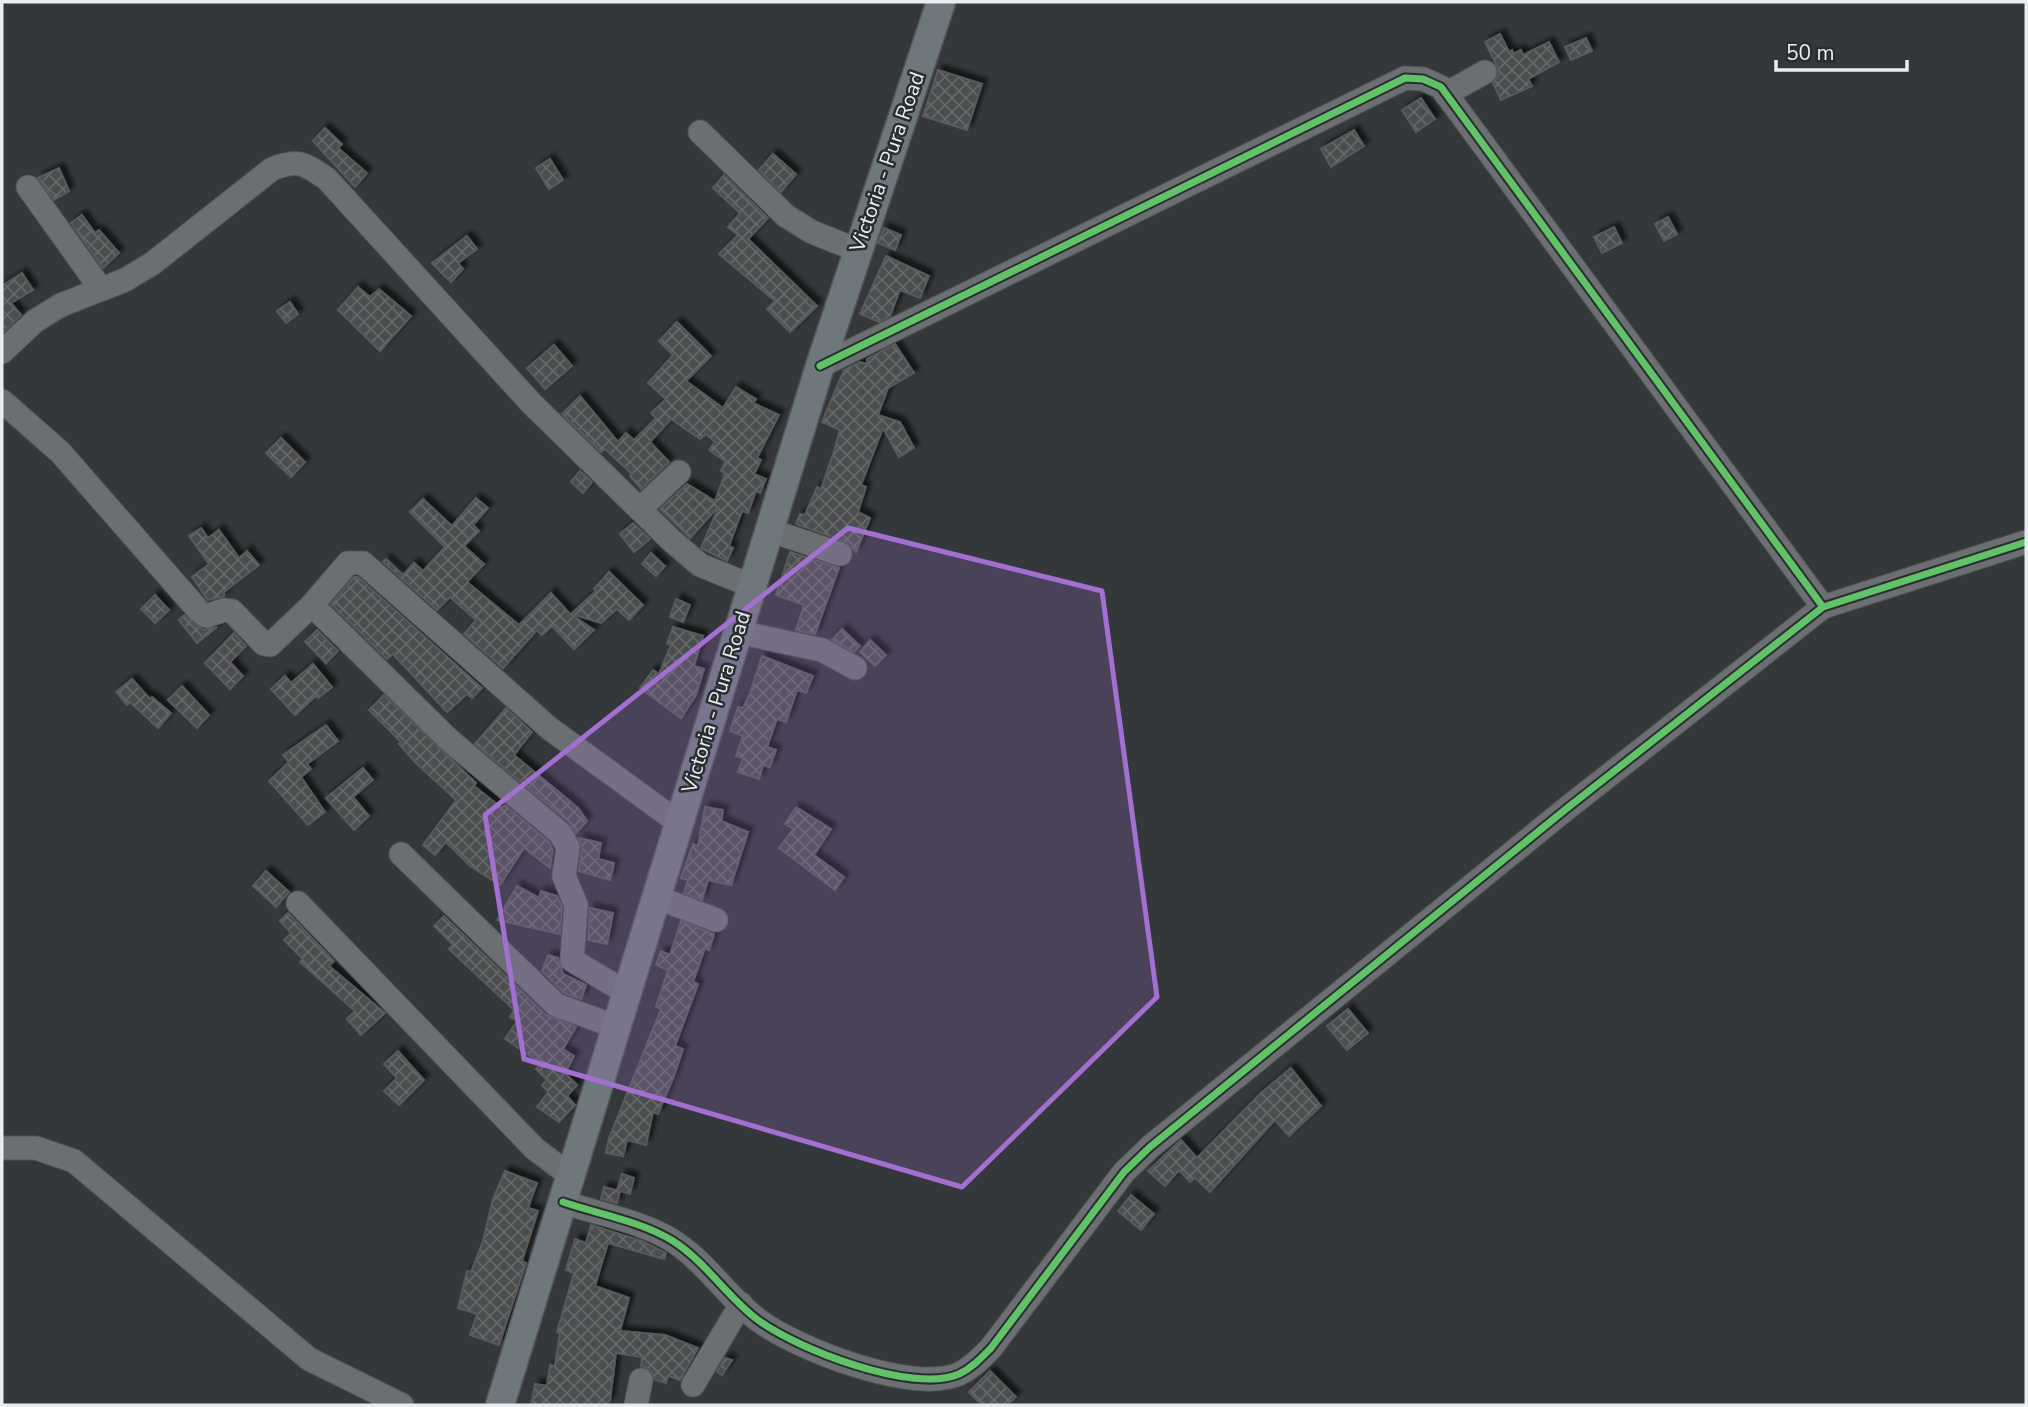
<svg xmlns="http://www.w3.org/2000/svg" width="2028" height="1407" font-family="'Nunito Sans',sans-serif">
  <defs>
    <pattern id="building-cross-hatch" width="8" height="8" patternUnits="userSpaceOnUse" patternTransform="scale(1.75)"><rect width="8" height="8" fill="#4b4d4f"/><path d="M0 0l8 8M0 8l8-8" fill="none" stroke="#656769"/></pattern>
    <filter id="shadow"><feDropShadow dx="5" dy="-5" stdDeviation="2" flood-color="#0009"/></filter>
  </defs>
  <rect width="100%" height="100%" fill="#35383a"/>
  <g fill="url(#building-cross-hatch)" stroke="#585a5c" stroke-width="2" filter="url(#shadow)">
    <path d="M1500,34L1509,52L1512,50L1513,54L1521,50L1523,55L1549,42L1559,62L1528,79L1532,86L1501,100L1493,83L1499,73L1497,66L1485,42Z"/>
    <path d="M1586,38L1592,51L1571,60L1565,47Z"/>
    <path d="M938,70L982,84L967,130L923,116Z"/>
    <path d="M1421,98L1435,119L1416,132L1402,110Z"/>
    <path d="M325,128L342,144L338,148L367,173L355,187L313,141Z"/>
    <path d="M1354,130L1364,146L1331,167L1321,149Z"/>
    <path d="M773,154L796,174L781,192L759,170Z"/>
    <path d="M550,159L563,180L549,189L536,168Z"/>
    <path d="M59,168L69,191L54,200L38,178Z"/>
    <path d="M724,175L768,218L748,239L817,306L790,332L767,309L775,301L719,254L738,235L728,227L740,213L713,188Z"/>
    <path d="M82,215L95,233L99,230L119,253L103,268L71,223Z"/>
    <path d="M1668,217L1677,234L1664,241L1655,224Z"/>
    <path d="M1614,227L1622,243L1602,253L1594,237Z"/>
    <path d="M884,228L901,235L895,250L878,243Z"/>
    <path d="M467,236L477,249L458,263L463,269L451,282L432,263Z"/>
    <path d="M886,256L929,276L920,298L900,290L890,316L879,322L860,314Z"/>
    <path d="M22,273L33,290L11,303L21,315L2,333V286Z"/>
    <path d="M358,287L370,297L379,289L411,316L380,351L338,310Z"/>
    <path d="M290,302L298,314L286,323L277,311Z"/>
    <path d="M677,322L711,356L686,381L723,408L736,387L756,399L753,403L779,415L757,458L761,460L754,474L766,479L760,493L756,491L748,513L742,511L729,546L733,548L727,561L701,548L719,506L690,538L660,509L687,484L715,501L725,473L721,471L725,461L709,450L715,442L706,434L700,439L671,419L650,442L669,462L641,489L630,476L632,474L605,449L601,452L562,414L580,396L618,442L626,433L634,440L656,418L651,413L666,399L648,383L673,355L659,341Z"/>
    <path d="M895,344L914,373L888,388L878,415L900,422L914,448L899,457L883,428L861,485L866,487L858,512L870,518L856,552L844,541L796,524L800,514L805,515L817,487L821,489L833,454L840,430L822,422L844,370L860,362L867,364V359Z"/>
    <path d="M554,345L572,366L545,389L527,368Z"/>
    <path d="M281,438L305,462L291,477L266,453Z"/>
    <path d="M580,471L592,482L583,493L571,482Z"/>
    <path d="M476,498L488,508L473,525L479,531L464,546L484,564L467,582L519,625L551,593L569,613L594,630L574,649L552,626L542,635L537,630L503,668L464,634L476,620L450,597L437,610L383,562L386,559L403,575L414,563L423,571L445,547L410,512L423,499L452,526Z"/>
    <path d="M633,523L650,539L634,552L620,534Z"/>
    <path d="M201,528L208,538L219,530L239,558L247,551L259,565L224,592V596L208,600L192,577L209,564L189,536Z"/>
    <path d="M790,552L839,568L815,634L796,630L804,605L776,595Z"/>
    <path d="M651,553L665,566L656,576L642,564Z"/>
    <path d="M609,572L643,605L629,620L617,609L601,623L571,614L596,591L594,589Z"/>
    <path d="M354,577H358L482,688L472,698L467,694L447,712L393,654L387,659L331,604Z"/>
    <path d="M155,595L169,610L155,623L141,609Z"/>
    <path d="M676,599L690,605L683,622L670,617Z"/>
    <path d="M184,615L203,630L217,627L197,643L179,620Z"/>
    <path d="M673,627L703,636L694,666L704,669L696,695L681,718L640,688L653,670L659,674L671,645L667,644Z"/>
    <path d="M842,629L860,646L854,652L832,640Z"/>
    <path d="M317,630L338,651L326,663L305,642Z"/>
    <path d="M234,633L246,646L230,662L243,676L230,689L205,663Z"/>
    <path d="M870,640L886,655L875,666L860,652Z"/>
    <path d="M762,656L813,676L806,693L797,690L786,722L777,719L767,747L776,750L770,767L763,765L759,779L738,772L743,758L736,756L743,736L730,731L738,707L743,708L750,693Z"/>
    <path d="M313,664L332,687L318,698L316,696L295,715L271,689L285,676L291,683Z"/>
    <path d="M132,679L150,699L152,697L171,713L158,728L130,702L127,705L116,692Z"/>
    <path d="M182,686L209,715L197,728L168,700Z"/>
    <path d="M384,695L476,783L474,786L502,808L505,805L549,842L553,850L550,868L524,848L500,885L470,866L446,842L435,855L423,845L456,800L416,763L399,744L401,742L369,710Z"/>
    <path d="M506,708L532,732L514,755L578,808L587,821L576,833L569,822L475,744Z"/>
    <path d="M326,725L338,741L307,764L311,769L301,777L325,812L308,825L269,781L289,762L283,755Z"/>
    <path d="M363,768L373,780L353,797L369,816L354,830L326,798Z"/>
    <path d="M705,807L723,810L721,821L748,832L731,885L708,880L702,900L684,893L688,880L681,878L693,844L698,846Z"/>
    <path d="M796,807L831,829L814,855L844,877L835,890L779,848L793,829L785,824Z"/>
    <path d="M579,838L601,843L598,859L614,863L610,880L579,871L582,849Z"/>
    <path d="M266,871L289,892L276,907L253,886Z"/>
    <path d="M517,886L539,898L541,891L557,896L562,907L560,934L497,920Z"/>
    <path d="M590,908L613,913L607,944L588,940Z"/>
    <path d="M288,913L334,961L329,966L385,1013L361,1035L347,1019L355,1011L300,962L303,959L284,940L291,933L280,921Z"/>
    <path d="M444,916L546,1015L576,1027L563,1049L574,1056L565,1073L577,1085L567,1096L575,1105L559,1122L537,1107L548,1092L542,1085L547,1080L536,1069L541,1063L505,1039L517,1021L510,1017L514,1010L449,949L453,945L434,926Z"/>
    <path d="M681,921L714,934L709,950L705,948L693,982L698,984L675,1046L683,1049L674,1076L658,1114L653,1112L646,1145L627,1140L623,1156L606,1153L609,1138L661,1009L656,1007L668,970L656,965L661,951L670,955Z"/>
    <path d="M548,955L558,958L563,974L586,985L581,999L564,993L542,971Z"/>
    <path d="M1348,1009L1368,1033L1347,1050L1327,1026Z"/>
    <path d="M398,1051L424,1080L399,1105L384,1091L397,1078L384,1064Z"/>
    <path d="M1291,1068L1321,1106L1289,1136L1275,1120L1210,1192L1195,1178L1190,1182L1179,1170L1165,1186L1148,1171L1181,1140L1197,1158L1262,1092Z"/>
    <path d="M505,1171L537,1183L528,1208L538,1211L522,1261L526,1263L499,1345L470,1335L477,1314L458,1308L467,1271L471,1272L483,1241L493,1199Z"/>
    <path d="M622,1174L634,1178L630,1194L617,1190Z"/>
    <path d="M604,1187L620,1191L617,1203L601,1199Z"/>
    <path d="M1131,1195L1154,1214L1141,1230L1118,1211Z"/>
    <path d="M591,1225L642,1241L666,1253L664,1259L608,1243L595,1286L629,1298L620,1331L665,1335L698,1348L680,1380L668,1376L666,1383L655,1380L651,1370L641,1366L642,1357L616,1353L610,1400L606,1405H531L535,1384L547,1386L550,1365L555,1366L560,1333L557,1332L574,1273L566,1270L575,1239L586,1243Z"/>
    <path d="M725,1358L732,1360L722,1375L717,1372Z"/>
    <path d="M990,1371L1016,1397L1007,1405H982L969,1392Z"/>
  </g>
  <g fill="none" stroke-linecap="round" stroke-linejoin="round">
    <g stroke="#525557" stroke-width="25">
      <g id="minor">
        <path d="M1446,94L1485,72"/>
        <path d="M700,132L786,216L812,232L857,250"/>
        <path d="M28,187L101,289"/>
        <path d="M2,352L35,321L61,305L125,280L153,263L272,169C298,158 305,164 327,179L531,403L671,540L700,565L752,586"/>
        <path d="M820,366L1405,78L1423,79L1441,87L1823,607"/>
        <path d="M2,401L60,452L199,611L206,616L224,610L232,611L264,644L270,645L312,605L448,739L560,833L568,847L564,876L576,905L572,960L627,993"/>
        <path d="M640,509L679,472"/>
        <path d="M769,530L840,554"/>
        <path d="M312,605L348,563H363L549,728L679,823"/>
        <path d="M738,632L822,650L855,668"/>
        <path d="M401,854L556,1005L617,1027"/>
        <path d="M656,897L716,920"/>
        <path d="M298,903L535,1149L571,1176"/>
        <path d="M2,1148H36L74,1161L309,1359L402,1405"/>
        <path d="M563,1202C598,1214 641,1221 673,1241C706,1262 727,1297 758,1320C797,1349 912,1394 959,1374C972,1368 981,1358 991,1348L1124,1172L1150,1147L1566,809L1823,607L2026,542"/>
        <path d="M693,1385L741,1304"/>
        <path d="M636,1405L641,1380"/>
      </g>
    </g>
    <g stroke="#525557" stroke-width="31">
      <path id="major" d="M500,1405L820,366L941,2"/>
    </g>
    <use href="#minor" stroke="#6c6f71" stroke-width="23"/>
    <use href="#major" stroke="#6e777b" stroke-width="28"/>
    <g stroke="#292e31" stroke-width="11">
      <g id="cycleway">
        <path d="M820,366L1405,78L1423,79L1441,87L1823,607"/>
        <path d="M563,1202C598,1214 641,1221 673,1241C706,1262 727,1297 758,1320C797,1349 912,1394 959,1374C972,1368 981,1358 991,1348L1124,1172L1150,1147L1566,809L1823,607L2026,542"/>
      </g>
    </g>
    <use href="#cycleway" stroke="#61c268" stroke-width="7"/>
  </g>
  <path fill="#a270d0" fill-opacity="0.2" stroke="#a270d0" stroke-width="5" stroke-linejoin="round" d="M848,528L1102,591L1157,997L962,1187L524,1059L485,815Z"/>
  <g text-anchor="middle" stroke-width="5" stroke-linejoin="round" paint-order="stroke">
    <g font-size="21" fill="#e9edef" stroke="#292e31">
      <text transform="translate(887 162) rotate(-71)" y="7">Victoria - Pura Road</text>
      <text transform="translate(716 702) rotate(-73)" y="7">Victoria - Pura Road</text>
    </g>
  </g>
  <rect width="2028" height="1407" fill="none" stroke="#e9edef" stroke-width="7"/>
  <path d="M1776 60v10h131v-10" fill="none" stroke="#e9edef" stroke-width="3.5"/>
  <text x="1786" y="60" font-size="21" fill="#e9edef" stroke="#292e31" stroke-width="5" paint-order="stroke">50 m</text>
</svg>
